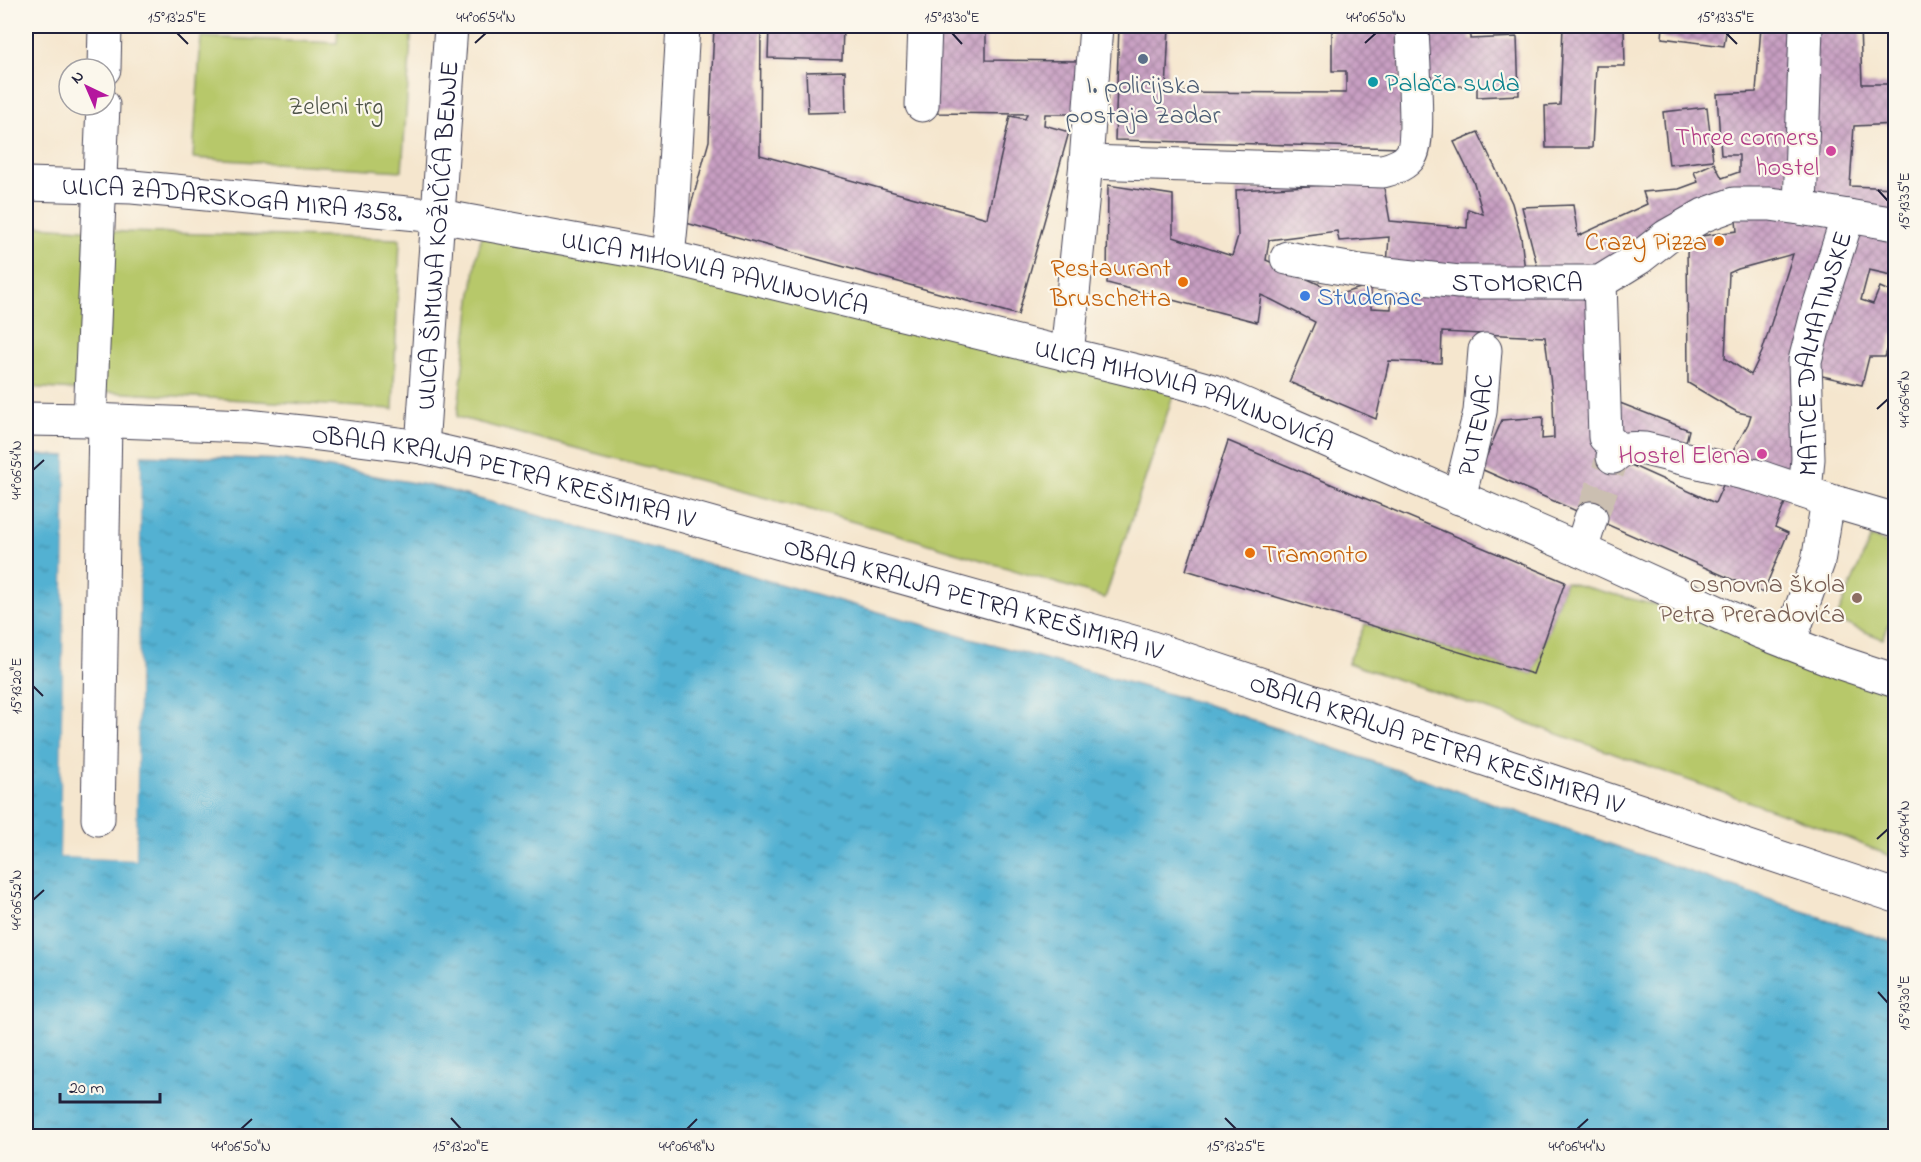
<svg xmlns="http://www.w3.org/2000/svg" width="1921" height="1162" font-family="'Indie Flower',sans-serif">
  <defs>
    <pattern id="water-ripples" width="26" height="14" patternUnits="userSpaceOnUse" patternTransform="scale(1.5)"><rect width="26" height="14" fill="#53b1d2"/><path d="M2 4q2-2 4 0t4 0M15 11q2-2 4 0t4 0" fill="none" stroke="#4490ac"/></pattern>
    <pattern id="building-cross-hatch" width="8" height="8" patternUnits="userSpaceOnUse" patternTransform="scale(1.5)"><rect width="8" height="8" fill="#c89fc2"/><path d="M0 0l8 8M0 8l8-8" fill="none" stroke="#a2819f"/></pattern>
  </defs>
  <rect width="100%" height="100%" fill="#fbf7ec"/>
  <filter id="ink" filterUnits="userSpaceOnUse"><feTurbulence type="fractalNoise" baseFrequency=".0167" numOctaves="2"/><feDisplacementMap in="SourceGraphic" scale="12" xChannelSelector="R" yChannelSelector="G"/><feConvolveMatrix kernelMatrix="1 2 1 2 8 2 1 2 1" color-interpolation-filters="sRGB"/></filter>
  <filter id="wash" filterUnits="userSpaceOnUse"><feTurbulence type="fractalNoise" baseFrequency=".008" numOctaves="4" result="noise"/><feDisplacementMap in="SourceGraphic" scale="24" xChannelSelector="R" yChannelSelector="G"/><feGaussianBlur stdDeviation="1.35" result="paint"/><feColorMatrix in="noise" values="0 0 0 0 0 0 0 0 0 0 0 0 0 0 0 0 0 1.4 0 .05"/><feComposite in="paint" operator="in"/></filter>
  <g filter="url(#wash)">
    <rect width="100%" height="100%" fill="#f5e6ce"/>
    <g fill="#b7c86b" stroke="#6c7553" stroke-width="1.5">
      <path d="M338,26H412L402,171L193,158L201,37L337,43Z"/>
      <path d="M26,225L125,232L400,239L393,409L26,387Z"/>
      <path d="M483,231L1178,381L1105,598L900,535L801,507L457,417L476,259Z"/>
      <path d="M1871,537L1895,547V610L1883,639L1836,620Z"/>
      <path d="M1565,582L1761,632L1895,681V858L1823,828L1516,719L1348,663L1365,624L1533,674Z"/>
    </g>
    <path fill="url(#water-ripples)" stroke="#3a6a86" stroke-width="1.5" d="M26,454L66,456L60,857L136,860L141,455L285,460L437,487L1218,708L1895,943V1136H26Z"/>
    <path fill="#f5e6ce" d="M139,453L141,455L136,860L60,857L66,456L68,454L63,855L133,857Z"/>
    <g id="blocks">
      <g fill="url(#building-cross-hatch)" fill-rule="evenodd">
        <path d="M714,26H761L760,155L987,218L1010,116L1025,119L1027,114L932,113L933,26H986V60L1080,61L1079,114H1045L1044,125L1069,132L1018,315L686,223L709,141Z"/>
        <path d="M769,26H843L842,60L768,58Z"/>
        <path d="M1119,26H1169L1166,92L1346,93V71H1332V26H1400L1402,148L1115,140Z"/>
        <path d="M1424,26H1470V39L1517,37L1519,95L1477,97V85L1427,88Z"/>
        <path d="M1563,26H1624L1625,66H1596L1592,148H1546L1545,106L1560,105Z"/>
        <path d="M1663,26H1727L1724,46L1662,38Z"/>
        <path d="M1761,26H1793L1787,196L1585,270L1539,273L1522,207L1573,205L1578,236L1647,204L1643,192L1679,189L1698,182L1694,172L1714,163L1722,178L1739,172V155H1721L1717,94L1756,92Z"/>
        <path d="M1814,26H1860L1862,84H1896V124L1854,126L1850,186L1896,188V217L1806,207Z"/>
        <path d="M845,71L846,112L808,113L806,72Z"/>
        <path d="M1707,107L1713,160L1669,165L1663,112Z"/>
        <path d="M1478,132L1512,203L1521,237L1525,271L1387,265L1389,237L1339,241L1337,231L1269,240L1266,260L1340,294L1371,285V308L1391,309L1392,289L1593,290L1613,457L1715,503L1728,474L1787,498L1775,527L1788,533L1763,593L1481,469L1502,420L1543,417L1542,439L1554,438L1553,401L1545,337L1442,332L1441,363L1389,361L1376,419L1289,382L1315,322L1272,300L1261,295L1257,322L1107,283L1108,185L1173,195V237L1232,256L1238,236L1236,190L1383,182L1390,221L1467,228L1468,209L1483,214L1474,183L1454,142Z"/>
        <path d="M1735,210L1834,223L1797,483L1728,460L1748,424L1751,415L1737,412L1688,383L1687,238L1737,231ZM1793,254L1762,352L1751,375L1725,358L1729,273L1738,269Z"/>
        <path d="M1855,225L1896,230V276L1869,270L1861,300L1873,304L1880,287L1896,294V334L1893,333L1885,357H1869L1862,385L1809,373Z"/>
        <path d="M1620,403L1689,430L1684,450L1610,435Z"/>
        <path d="M1228,441L1565,582L1533,674L1186,570Z"/>
      </g>
    </g>
  </g>
  <g filter="url(#ink)">
    <use href="#blocks" fill-opacity="0" stroke="#423f51" stroke-width="1.5"/>
    <g fill="none" stroke-linecap="round" stroke-linejoin="round">
      <path stroke="#cbbfb1" stroke-width="33" stroke-dasharray="33 16" stroke-linecap="butt" d="M1591,518L1613,457"/>
      <g stroke="#423f51" stroke-width="35">
        <g id="minor">
          <path d="M104,69L105,26"/>
          <path d="M922,105L925,26"/>
          <path d="M1086,162L1383,171C1393,168 1405,165 1411,155C1421,141 1412,49 1412,26"/>
          <path id="s1" d="M26,184L132,187L439,216L668,257L1178,381L1213,391L1581,550L1761,632L1838,662L1896,681"/>
          <path d="M1800,208L1806,26"/>
          <path d="M668,257L672,216L683,26"/>
          <path id="s2" d="M1287,258L1359,271L1459,282H1600L1639,258L1667,236L1704,215L1734,204H1770L1800,208L1896,224"/>
          <path d="M1600,282L1605,437L1620,451"/>
          <path d="M1067,355L1086,162L1096,26"/>
          <path id="s3" d="M26,419L90,420L247,426L320,434L422,447L513,468L1140,644L1896,896"/>
          <path d="M90,420L103,105"/>
          <path id="s4" d="M422,447L451,26"/>
          <path d="M1613,457C1623,447 1632,448 1645,449L1760,477L1828,500"/>
          <path id="s5" d="M1805,492L1808,459L1805,361L1818,310L1848,216"/>
          <path id="s6" d="M1459,498L1480,412L1485,350"/>
          <path d="M1581,550L1591,518"/>
          <path d="M1789,643L1818,562L1828,500L1896,520"/>
          <path d="M98,819L105,421"/>
        </g>
      </g>
      <use href="#minor" stroke="#fff" stroke-width="33"/>
    </g>
  </g>
  <path fill="none" stroke="#22223b" stroke-width="2" d="M177,33L188,44M952,33L962,44M1726,33L1737,44M475,43L486,33M1365,43L1376,33M1878,190L1888,201M1877,409L1888,399M33,470L44,460M33,686L43,696M1877,839L1888,829M33,900L44,890M1878,992L1888,1003M451,1118L461,1129M1225,1118L1236,1129M241,1129L252,1119M687,1129L697,1119M1577,1129L1588,1119"/>
  <circle fill="#5c6f8a" stroke="#fbf7ec" stroke-width="2" cx="1143" cy="59" r="6"/>
  <circle fill="#0f9aa8" stroke="#fbf7ec" stroke-width="2" cx="1373" cy="82" r="6"/>
  <g fill="#d1479c" stroke="#fbf7ec" stroke-width="2">
    <circle cx="1831" cy="151" r="6"/>
    <circle cx="1762" cy="454" r="6"/>
  </g>
  <g fill="#e8710a" stroke="#fbf7ec" stroke-width="2">
    <circle cx="1719" cy="241" r="6"/>
    <circle cx="1183" cy="282" r="6"/>
    <circle cx="1250" cy="553" r="6"/>
  </g>
  <circle fill="#3f7fe0" stroke="#fbf7ec" stroke-width="2" cx="1305" cy="296" r="6"/>
  <circle fill="#8d6e63" stroke="#fbf7ec" stroke-width="2" cx="1857" cy="598" r="6"/>
  <g text-anchor="middle" stroke-width="4.5" stroke-linejoin="round" paint-order="stroke">
    <g font-size="26" fill="#0d838f" stroke="#fbf7ec" text-anchor="start">
      <text x="1385" y="91">Palača suda</text>
    </g>
    <g font-size="26" fill="#4e5e75" stroke="#fbf7ec">
      <text x="1143" y="93">I. policijska<tspan x="1143" dy="30">postaja Zadar</tspan></text>
    </g>
    <g font-size="26" fill="#4f5449" stroke="#fbf7ec">
      <text x="336" y="114">Zeleni trg</text>
    </g>
    <g font-size="26" fill="#b23c85" stroke="#fbf7ec" text-anchor="end">
      <text x="1819" y="145">Three corners<tspan x="1819" dy="30">hostel</tspan></text>
      <text x="1750" y="463">Hostel Elena</text>
    </g>
    <g font-size="26" fill="#22223b" stroke="#fbf7ec">
      <text dy="9" stroke="none"><textPath href="#s1" startOffset="207">ULICA ZADARSKOGA MIRA 1358.</textPath></text>
      <text dy="9" stroke="none"><textPath href="#s4" startOffset="212">ULICA ŠIMUNA KOŽIČIĆA BENJE</textPath></text>
      <text dy="9" stroke="none"><textPath href="#s1" startOffset="696">ULICA MIHOVILA PAVLINOVIĆA</textPath></text>
      <text dy="9" stroke="none"><textPath href="#s2" startOffset="232">STOMORICA</textPath></text>
      <text dy="9" stroke="none"><textPath href="#s5" startOffset="141">MATICE DALMATINSKE</textPath></text>
      <text dy="9" stroke="none"><textPath href="#s1" startOffset="1182">ULICA MIHOVILA PAVLINOVIĆA</textPath></text>
      <text dy="9" stroke="none"><textPath href="#s6" startOffset="75">PUTEVAC</textPath></text>
      <text dy="9" stroke="none"><textPath href="#s3" startOffset="483">OBALA KRALJA PETRA KREŠIMIRA IV</textPath></text>
      <text dy="9" stroke="none"><textPath href="#s3" startOffset="969">OBALA KRALJA PETRA KREŠIMIRA IV</textPath></text>
      <text dy="9" stroke="none"><textPath href="#s3" startOffset="1455">OBALA KRALJA PETRA KREŠIMIRA IV</textPath></text>
    </g>
    <g font-size="26" fill="#c56008" stroke="#fbf7ec" text-anchor="end">
      <text x="1707" y="250">Crazy Pizza</text>
      <text x="1171" y="276">Restaurant<tspan x="1171" dy="30">Bruschetta</tspan></text>
      <text x="1262" y="562" text-anchor="start">Tramonto</text>
    </g>
    <g font-size="26" fill="#366cbe" stroke="#fbf7ec" text-anchor="start">
      <text x="1317" y="305">Studenac</text>
    </g>
    <g font-size="26" fill="#785e54" stroke="#fbf7ec" text-anchor="end">
      <text x="1845" y="592">Osnovna škola<tspan x="1845" dy="30">Petra Preradovića</tspan></text>
    </g>
  </g>
  <rect width="1921" height="1162" fill="none" stroke="#fbf7ec" stroke-width="66"/>
  <g transform="translate(87 87) rotate(316)"><circle r="28" fill="#fbf7ec" stroke="#a4a2a5" stroke-width="1.5"/>
  <path d="M0-4.5L10 22L0 15L-10 22Z" fill="#b5179e"/>
  <text y="-9" font-size="16" font-weight="bold" text-anchor="middle" fill="#22223b">N</text>
  </g>
  <path d="M60 1093v9h100v-9" fill="none" stroke="#22223b" stroke-width="3"/>
  <text x="69" y="1093" font-size="18" fill="#22223b" stroke="#fbf7ec" stroke-width="4.5" paint-order="stroke">20 m</text>
  <rect x="33" y="33" width="1855" height="1096" fill="none" stroke="#22223b" stroke-width="2"/>
  <g font-size="15" text-anchor="middle" fill="#22223b">
    <text x="177" y="22">15°13'25"E</text>
    <text x="486" y="22">44°06'54"N</text>
    <text x="952" y="22">15°13'30"E</text>
    <text x="1376" y="22">44°06'50"N</text>
    <text x="1726" y="22">15°13'35"E</text>
    <text transform="translate(1904 201) rotate(-90)" y="5">15°13'35"E</text>
    <text transform="translate(1904 399) rotate(-90)" y="5">44°06'46"N</text>
    <text transform="translate(16 470) rotate(-90)" y="5">44°06'54"N</text>
    <text transform="translate(16 686) rotate(-90)" y="5">15°13'20"E</text>
    <text transform="translate(1904 829) rotate(-90)" y="5">44°06'44"N</text>
    <text transform="translate(16 900) rotate(-90)" y="5">44°06'52"N</text>
    <text transform="translate(1904 1003) rotate(-90)" y="5">15°13'30"E</text>
    <text x="241" y="1151">44°06'50"N</text>
    <text x="461" y="1151">15°13'20"E</text>
    <text x="687" y="1151">44°06'48"N</text>
    <text x="1236" y="1151">15°13'25"E</text>
    <text x="1577" y="1151">44°06'44"N</text>
  </g>
</svg>
